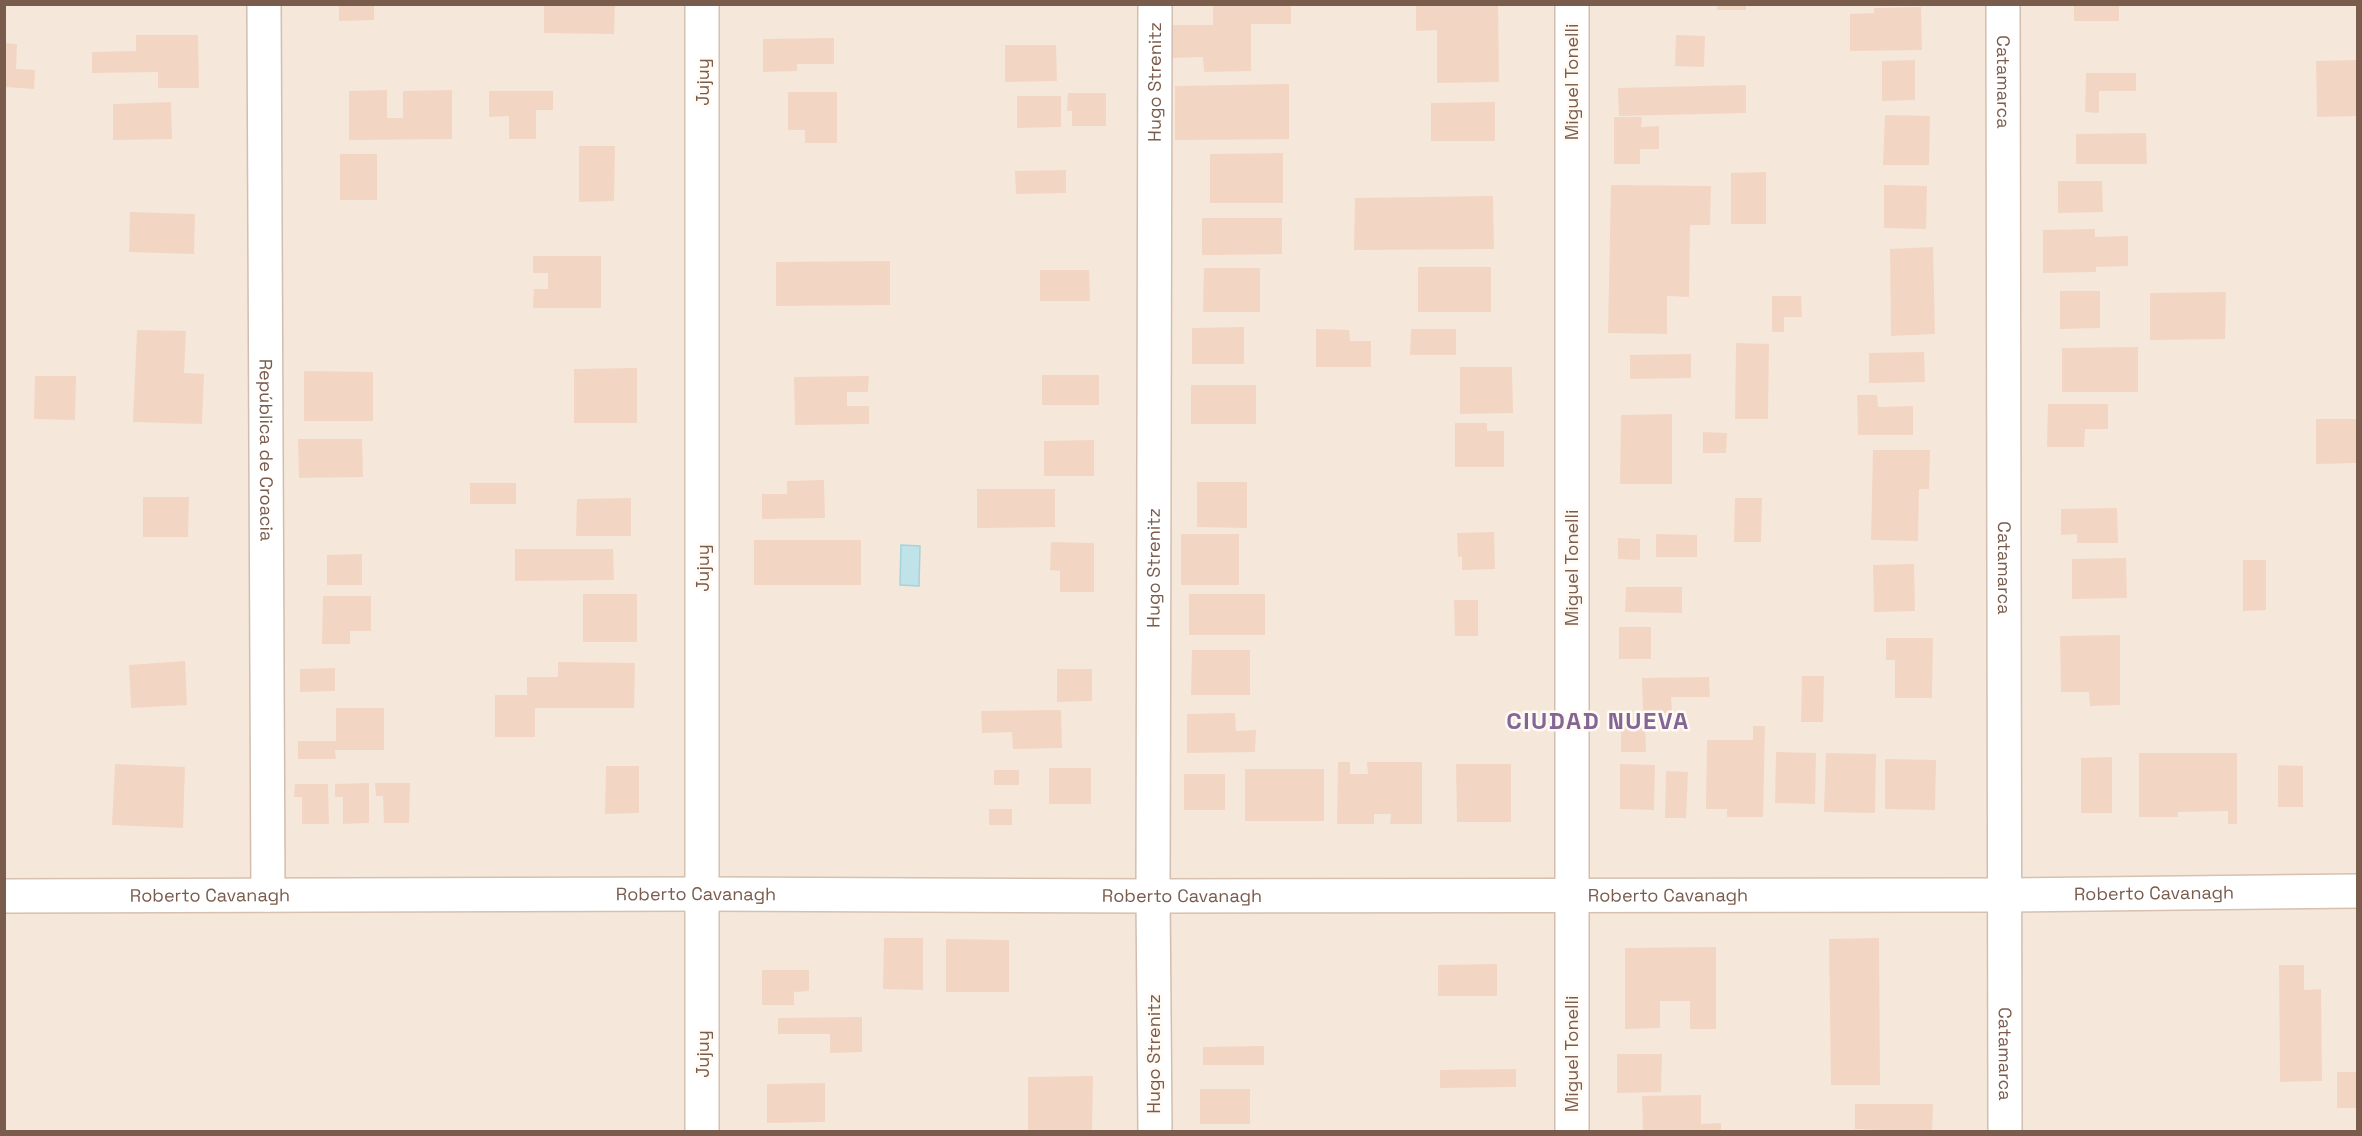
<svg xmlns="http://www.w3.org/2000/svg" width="2362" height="1136" font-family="'Space Grotesk',sans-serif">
  <rect width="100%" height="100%" fill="#fdf6ec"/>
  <rect fill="#f5e8da" x="5" y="5" width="2352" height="1126"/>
  <path fill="#bfe3e8" stroke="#a5d3da" stroke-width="1.5" d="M901,545L920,546L919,586L900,585Z"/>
  <g fill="#f3d5c3">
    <path d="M339,4H374V20L339,21Z"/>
    <path d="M544,4H615L614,34L544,33Z"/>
    <path d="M1213,4H1291V24H1251V71L1204,72L1203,57L1172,58V25H1213Z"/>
    <path d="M1416,4H1498L1499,82L1437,83V30L1416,31Z"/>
    <rect x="1717" y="4" width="29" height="6"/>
    <rect x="2074" y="4" width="45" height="17"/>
    <path d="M1921,7L1922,50L1850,51V14L1874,13V8Z"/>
    <path d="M136,35H198L199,88H158V72L92,73V52L136,51Z"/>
    <path d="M1676,35L1705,36L1704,67L1675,66Z"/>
    <path d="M834,38V64H797V71L763,72V39Z"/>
    <path d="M4,43L17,44L16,69L35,70L34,89L4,87Z"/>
    <path d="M1005,45H1056L1057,81L1005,82Z"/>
    <path d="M1915,60V100L1882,101V61Z"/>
    <path d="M2358,60V116L2317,117L2316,61Z"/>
    <path d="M2086,73H2136V91H2099V113L2085,112Z"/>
    <path d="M1289,84V139L1175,140V86Z"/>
    <path d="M1746,85V113L1619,116L1618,88Z"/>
    <path d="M387,90V118H403V91L452,90V139L349,140V91Z"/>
    <path d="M489,91H553V110H536V139H509V116L489,117Z"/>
    <path d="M788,92H837V143H805V130H788Z"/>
    <path d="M1068,93H1106V126H1072V111H1067Z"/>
    <path d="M1017,96H1061V127L1017,128Z"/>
    <path d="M171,102L172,139L113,140V104Z"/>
    <path d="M1495,102V141H1431V103Z"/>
    <path d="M1885,115L1930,116L1929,165H1883Z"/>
    <path d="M1614,117H1642L1641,127L1659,126V149H1640V164H1614Z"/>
    <path d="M2146,133L2147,164H2076V134Z"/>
    <path d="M579,146H615L614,201L579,202Z"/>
    <path d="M1283,153V203H1210V154Z"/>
    <rect x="340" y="154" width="37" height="46"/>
    <path d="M1066,170V193L1016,194L1015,171Z"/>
    <path d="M1766,172V224H1731V173Z"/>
    <path d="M2058,181H2102L2103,212L2058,213Z"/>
    <path d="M1611,185L1711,186L1710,225H1690L1689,297L1667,296V334L1608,333Z"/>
    <path d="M1884,185L1927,186L1926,229L1884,228Z"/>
    <path d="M1493,196L1494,249L1354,250L1355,198Z"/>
    <path d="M130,212L195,214L194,254L129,252Z"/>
    <path d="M1202,218H1282V254L1202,255Z"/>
    <path d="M2095,229V237L2128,236V266L2096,267V272L2043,273V230Z"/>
    <path d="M1933,247L1935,334L1891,336L1890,249Z"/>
    <path d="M533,256H601V308H533L534,289H548V273H533Z"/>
    <path d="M890,261V305L776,306V262Z"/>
    <rect x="1418" y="267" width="73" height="45"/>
    <path d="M1204,268H1260V312H1203Z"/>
    <path d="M1040,270H1089L1090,301H1040Z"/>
    <path d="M2060,291H2100V328L2060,329Z"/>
    <path d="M2226,292L2225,339L2150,340V293Z"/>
    <path d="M1772,296H1801L1802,317H1784V332H1772Z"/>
    <path d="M1244,327V364H1192V328Z"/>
    <path d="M1316,329L1349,330L1350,341H1371V367H1316Z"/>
    <path d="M1411,329H1456V355H1410Z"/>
    <path d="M137,330L186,331L184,373L204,374L202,424L133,422Z"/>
    <path d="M1736,343L1769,344L1768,419H1735Z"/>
    <path d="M2138,347V392H2062V348Z"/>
    <path d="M1924,352L1925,382L1869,383V353Z"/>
    <path d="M1691,354V378L1630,379V355Z"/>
    <path d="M1460,367H1512L1513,413L1460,414Z"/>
    <path d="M637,368V423H574V369Z"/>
    <path d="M304,371L373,372V421H304Z"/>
    <rect x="1042" y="375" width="57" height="30"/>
    <path d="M35,376H76L75,420L34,419Z"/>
    <path d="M869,376L868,392H847V406H869V424L795,425L794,377Z"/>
    <rect x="1191" y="385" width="65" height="39"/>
    <path d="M1857,395H1877L1878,407L1913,406V435H1858Z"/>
    <path d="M2048,404H2108V429H2085L2084,447H2047Z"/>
    <path d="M1672,414V484H1620L1621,415Z"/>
    <path d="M2316,419H2358V463L2316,464Z"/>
    <path d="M1455,423H1487V431H1504V467H1455Z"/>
    <path d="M1703,432L1727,433L1726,453H1703Z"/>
    <path d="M298,439H362L363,477L299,478Z"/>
    <path d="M1094,440V476H1044V441Z"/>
    <path d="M1873,450H1930L1929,489H1919L1918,541L1871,540Z"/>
    <path d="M824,480L825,518L762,519V494H787V481Z"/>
    <path d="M1197,482H1247V528L1197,527Z"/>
    <rect x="470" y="483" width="46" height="21"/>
    <path d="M977,489H1055V527L977,528Z"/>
    <path d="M143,497H189L188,537H143Z"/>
    <path d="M631,498V536H576L577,499Z"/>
    <path d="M1735,498H1762L1761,542H1734Z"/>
    <path d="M2117,508L2118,543H2077V534L2061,535V509Z"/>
    <path d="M1494,532L1495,569L1462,570V556L1458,557L1457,533Z"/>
    <rect x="1181" y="534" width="58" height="51"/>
    <path d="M1656,534L1697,535V557H1656Z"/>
    <path d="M1618,538L1640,539V560L1618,559Z"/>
    <rect x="754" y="540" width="107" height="45"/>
    <path d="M1051,542L1094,543V592H1060V571L1050,570Z"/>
    <path d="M515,549H613L614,580L515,581Z"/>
    <path d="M362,554V585H327V555Z"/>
    <path d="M2126,558L2127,598L2072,599V559Z"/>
    <path d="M2243,560H2266V610L2243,611Z"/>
    <path d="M1914,564L1915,611L1874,612L1873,565Z"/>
    <path d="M1626,587H1682V613L1625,612Z"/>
    <rect x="583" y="594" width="54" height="48"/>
    <rect x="1189" y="594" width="76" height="41"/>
    <path d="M323,596H371V631H350V644H322Z"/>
    <path d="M1454,600H1478V636H1455Z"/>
    <rect x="1619" y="627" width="32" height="32"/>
    <path d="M2120,635V705L2090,706L2089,692H2061L2060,636Z"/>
    <path d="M1886,638H1933L1932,698H1895V660H1886Z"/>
    <path d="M1192,650H1250V695H1191Z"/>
    <path d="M185,661L187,705L131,708L129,665Z"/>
    <path d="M558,662L635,663L634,708H535V737H495V695H527V677H558Z"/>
    <path d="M335,668V691L300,692V669Z"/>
    <path d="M1057,669H1092V701L1057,702Z"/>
    <path d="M1802,676H1824L1823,722H1801Z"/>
    <path d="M1709,677L1710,697H1671L1672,713H1643L1642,678Z"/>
    <path d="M336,708H384V750H335L336,759H298V741H336Z"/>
    <path d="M1061,710L1062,748L1013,749L1012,732L982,733L981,711Z"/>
    <path d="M1235,713L1236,731L1256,730L1255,752L1187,753V714Z"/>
    <path d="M1621,724H1645L1646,752H1621Z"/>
    <path d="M1753,726H1765L1763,817H1727V809H1706L1707,740H1753Z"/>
    <path d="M1776,752L1816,753L1815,804L1775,803Z"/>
    <path d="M1826,753L1876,754L1875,813L1824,812Z"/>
    <path d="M2139,753H2237V824H2228V811L2178,812V817H2139Z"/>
    <path d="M2112,757V813H2081V758Z"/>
    <path d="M1885,759L1936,760L1935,810L1885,809Z"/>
    <path d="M1338,762H1350V774H1368L1367,762H1422V824H1390L1391,814H1374V824H1337Z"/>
    <path d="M115,764L185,767L183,828L112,825Z"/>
    <path d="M1456,764H1511V822H1457Z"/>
    <path d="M1620,764L1655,765L1654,810L1620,809Z"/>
    <path d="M2278,765L2303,766V807H2278Z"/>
    <path d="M606,766H639V813L605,814Z"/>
    <rect x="1049" y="768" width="42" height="36"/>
    <rect x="1245" y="769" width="79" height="52"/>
    <rect x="994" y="770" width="25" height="15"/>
    <path d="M1666,771L1688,772L1686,818H1665Z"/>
    <rect x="1184" y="774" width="41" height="36"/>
    <path d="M369,783V823L343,824V797H335V784Z"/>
    <path d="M375,783H410L409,823H384L383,796H376Z"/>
    <path d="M295,784H328L329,824H302V797H294Z"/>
    <rect x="989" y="809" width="23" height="16"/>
    <path d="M884,938H923V990L883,989Z"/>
    <path d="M1879,938L1880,1085H1831L1829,939Z"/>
    <path d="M946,939L1009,940V992H946Z"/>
    <path d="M1716,947V1029H1690V1001H1660V1028L1625,1029V948Z"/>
    <path d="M1497,964V996H1438V965Z"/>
    <path d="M2279,965H2304V990L2321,989L2322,1081L2280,1082Z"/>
    <path d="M762,970H809V991L794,992V1005H762Z"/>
    <path d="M862,1017V1052L830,1053V1034H778V1018Z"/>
    <path d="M1264,1046V1065H1203V1047Z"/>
    <path d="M1617,1054H1662L1661,1092L1617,1093Z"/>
    <path d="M1516,1069V1087L1440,1088V1070Z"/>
    <rect x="2337" y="1072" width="21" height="36"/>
    <path d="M1093,1076L1092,1131H1028V1077Z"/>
    <path d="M825,1083V1122L767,1123V1084Z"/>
    <rect x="1200" y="1089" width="50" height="35"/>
    <path d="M1701,1095V1124L1721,1123V1132H1643L1642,1096Z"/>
    <path d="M1855,1104H1933L1932,1132L1855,1129Z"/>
  </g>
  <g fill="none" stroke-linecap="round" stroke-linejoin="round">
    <g stroke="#d1beb0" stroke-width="36">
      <g id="street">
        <path id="s1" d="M264,4L268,895"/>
        <path id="s2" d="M2003,4L2005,1132"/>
        <path id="s3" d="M1155,1132L1153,896L1155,4"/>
        <path d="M1572,1132V4"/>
      </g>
    </g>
    <g stroke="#d6c0b0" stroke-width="36">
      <g id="secondary">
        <path id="s4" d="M4,896L703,894L1153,896L2005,895L2358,891"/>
        <path d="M702,1132V4"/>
      </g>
    </g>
    <use href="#street" stroke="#fff" stroke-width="33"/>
    <use href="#secondary" stroke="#fff" stroke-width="33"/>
  </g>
  <g text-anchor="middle" stroke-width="5" stroke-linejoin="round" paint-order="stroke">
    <g font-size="18" fill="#7a5c4d" stroke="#fffaf3">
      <text transform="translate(703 82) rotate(-90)" y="6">Jujuy</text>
      <text dy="6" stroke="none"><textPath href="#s3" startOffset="1050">Hugo Strenitz</textPath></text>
      <text transform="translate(1572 82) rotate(-90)" y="6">Miguel Tonelli</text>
      <text dy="6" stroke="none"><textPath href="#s2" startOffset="78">Catamarca</textPath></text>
      <text dy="6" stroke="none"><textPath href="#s1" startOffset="446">República de Croacia</textPath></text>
      <text transform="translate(703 568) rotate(-90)" y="6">Jujuy</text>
      <text dy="6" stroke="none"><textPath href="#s3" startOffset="564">Hugo Strenitz</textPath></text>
      <text transform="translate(1572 568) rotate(-90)" y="6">Miguel Tonelli</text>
      <text dy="6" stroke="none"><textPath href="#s2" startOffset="564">Catamarca</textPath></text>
      <text dy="6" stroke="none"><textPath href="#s4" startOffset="2150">Roberto Cavanagh</textPath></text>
      <text dy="6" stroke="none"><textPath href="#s4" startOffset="692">Roberto Cavanagh</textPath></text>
      <text dy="6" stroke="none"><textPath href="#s4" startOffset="1664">Roberto Cavanagh</textPath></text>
      <text dy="6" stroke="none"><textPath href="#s4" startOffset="206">Roberto Cavanagh</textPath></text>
      <text dy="6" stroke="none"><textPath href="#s4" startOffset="1178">Roberto Cavanagh</textPath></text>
      <text transform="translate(703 1054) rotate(-90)" y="6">Jujuy</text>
      <text transform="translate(1154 1054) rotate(-90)" y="6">Hugo Strenitz</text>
      <text transform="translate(1572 1054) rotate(-90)" y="6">Miguel Tonelli</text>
      <text dy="6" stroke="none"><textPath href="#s2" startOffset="1050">Catamarca</textPath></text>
    </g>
    <g font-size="24" font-weight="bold" letter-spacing="1.5" fill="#846695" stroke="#fffaf3">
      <text x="1598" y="729">CIUDAD NUEVA</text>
    </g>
  </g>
  <rect width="2362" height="1136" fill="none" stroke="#7a5c4d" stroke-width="12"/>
</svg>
